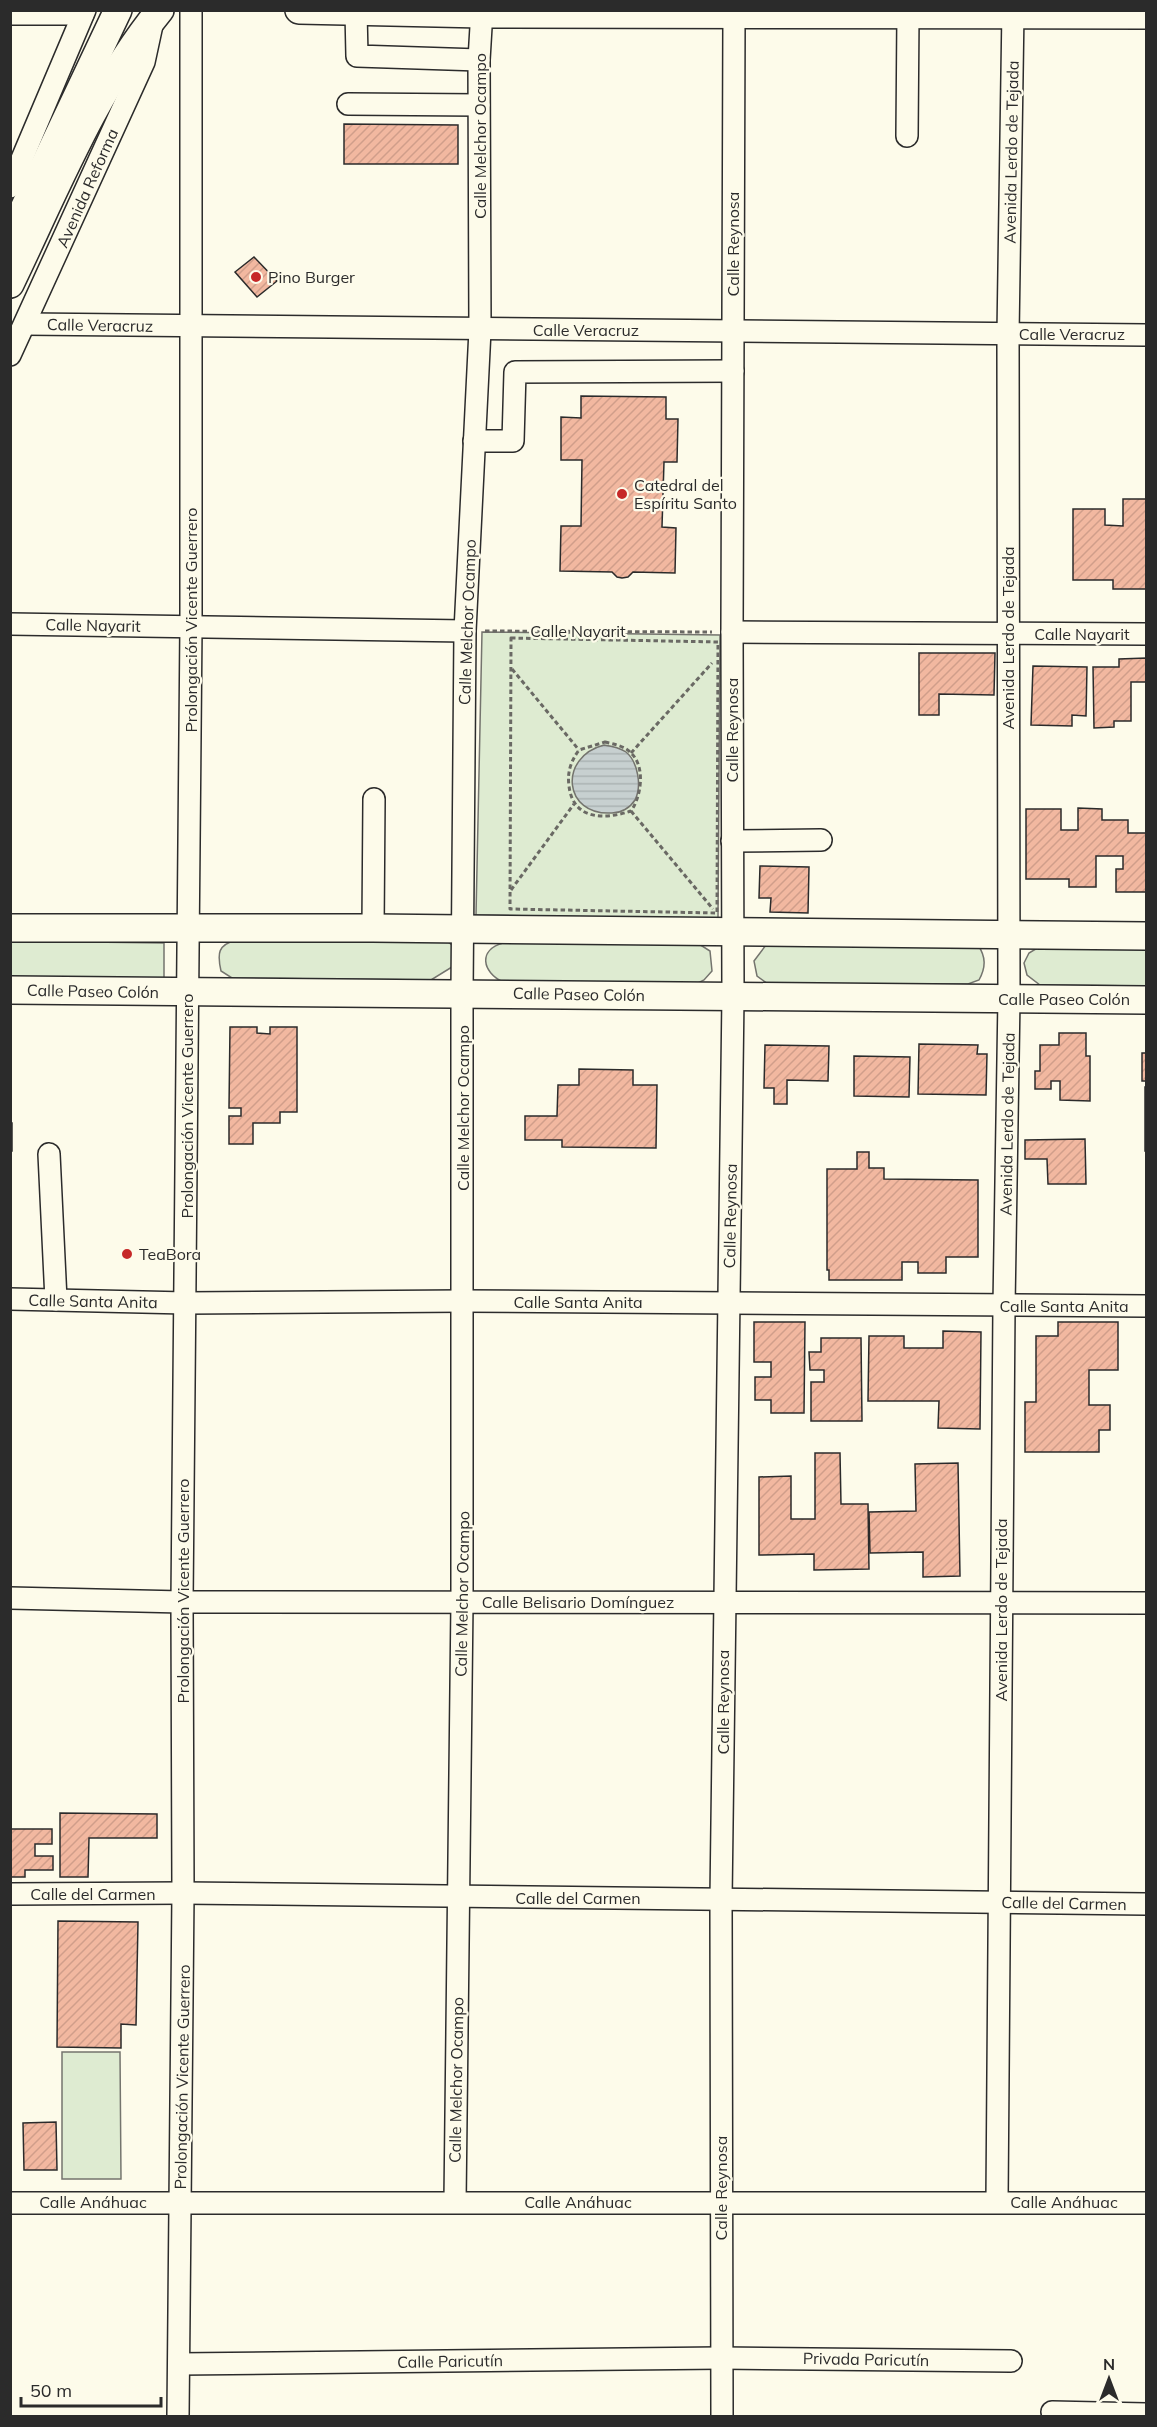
<svg xmlns="http://www.w3.org/2000/svg" width="1157" height="2427" font-family="Mulish,sans-serif">
  <defs>
    <pattern id="water-rules" width="6" height="5" patternUnits="userSpaceOnUse" patternTransform="scale(1.5)"><rect width="6" height="5" fill="#c7d0d0"/><path d="M0 2.5h6" fill="none" stroke="#abb3b3"/></pattern>
    <pattern id="building-hatch" width="6" height="6" patternUnits="userSpaceOnUse" patternTransform="scale(1.5)"><rect width="6" height="6" fill="#f2b8a0"/><path d="M-1 1l2-2M0 6l6-6M5 7l2-2" fill="none" stroke="#d09e8a"/></pattern>
  </defs>
  <rect width="100%" height="100%" fill="#fdfbea"/>
  <g fill="#deebd1" stroke="#74746e" stroke-width="1.5">
    <path d="M482,632L720,635L718,919L476,915Z"/>
    <path d="M236,940L447,941L453,946L452,967L431,980L232,978L221,971C217,953 218,945 236,940Z"/>
    <path d="M11,941L164,943V983H11Z"/>
    <path d="M503,943L699,944L710,951L712,971L704,980L696,984L503,982C482,972 478,950 503,943Z"/>
    <path d="M766,945H978C986,957 986,967 979,980L968,984H768L757,976L754,961Z"/>
    <path d="M1039,947H1146V986L1040,985L1027,975L1024,963L1029,953Z"/>
    <path d="M62,2052H120L121,2179H62Z"/>
  </g>
  <path fill="url(#water-rules)" stroke="#74746e" stroke-width="1.5" d="M604,745C611,746 620,748 626,752C638,762 642,786 635,800C630,808 621,813 612,813C563,816 558,757 604,745Z"/>
  <g fill="url(#building-hatch)" stroke="#2b2b2b" stroke-width="1.5">
    <path d="M344,124L458,125V164H344Z"/>
    <path d="M254,257L277,281L257,297L235,272Z"/>
    <path d="M581,396L666,397V419H678L677,462H664L662,527L676,528L675,573L633,572L628,577L622,578L617,577L612,572L560,571L561,526H581L582,460H561V417L581,418Z"/>
    <path d="M1123,499H1146V589H1113V580H1073V509H1105V525L1123,526Z"/>
    <path d="M919,653H995L994,695L939,694V715H919Z"/>
    <path d="M1146,658V682H1131V721H1114V727L1094,728L1093,667H1119V659Z"/>
    <path d="M1033,666L1087,667L1086,716L1072,715V726L1031,725Z"/>
    <path d="M1078,808L1102,809V820H1128V833H1146V892H1116V869H1123V856H1096V887H1069V879H1026V809H1061V830H1078Z"/>
    <path d="M760,866L809,867L808,913L770,912L771,898H759Z"/>
    <path d="M230,1027H257V1033L270,1034V1027H297V1112H280V1123H253V1144H229V1116H241V1108H229Z"/>
    <path d="M1059,1033H1086V1056H1090V1101L1060,1100V1081H1051V1089H1035V1071H1040V1045H1059Z"/>
    <path d="M919,1044L978,1045L977,1054H987L986,1095L918,1094Z"/>
    <path d="M765,1045L829,1046L828,1081L787,1080V1104H774V1088H764Z"/>
    <rect x="1142" y="1053" width="4" height="28"/>
    <path d="M854,1056L910,1057L909,1097L854,1096Z"/>
    <path d="M579,1069L633,1070V1085H657L656,1148L562,1147V1140H525V1116H557L558,1085H579Z"/>
    <rect x="1145" y="1087" width="1" height="64"/>
    <rect x="10" y="1123" width="2" height="28"/>
    <path d="M1085,1139L1086,1184H1048L1047,1159H1025V1140Z"/>
    <path d="M857,1152H869V1168H884V1179L978,1180V1257H946V1273H918V1262H902V1280H829V1270H827V1169H857Z"/>
    <path d="M754,1322H805L804,1413H771V1400H755V1377H771V1362H754Z"/>
    <path d="M1058,1322H1118V1370H1089V1405H1110V1430H1099V1452H1025V1402H1036V1336H1058Z"/>
    <path d="M943,1331L981,1332L980,1429L938,1428L939,1401H868L869,1336H904V1348H943Z"/>
    <path d="M821,1338H861L862,1421H811V1382H824V1370H810L809,1352H821Z"/>
    <path d="M815,1453H840L841,1504H868L869,1569L814,1570V1554L759,1555V1477L791,1476V1519H815Z"/>
    <path d="M958,1463L960,1576L923,1577V1552L870,1553L869,1512L916,1511L915,1464Z"/>
    <path d="M60,1813L157,1814V1838H89L88,1877H60Z"/>
    <path d="M10,1829H52V1844H35V1856H53V1870H25V1877H10Z"/>
    <path d="M58,1921L138,1922L136,2025L121,2024V2048L57,2047Z"/>
    <path d="M56,2122L57,2170H24L23,2123Z"/>
  </g>
  <g fill="none" stroke-linecap="round" stroke-linejoin="round">
    <g stroke="#2b2b2b" stroke-width="24">
      <g id="minor">
        <path d="M356,12L357,56L479,60"/>
        <path d="M10,14H83"/>
        <path d="M348,104L479,105"/>
        <path d="M907,136L908,14"/>
        <path d="M10,187L85,10"/>
        <path d="M25,324L1146,335"/>
        <path d="M10,355L144,62L152,25"/>
        <path d="M474,441H513L515,372L733,371"/>
        <path d="M10,624L465,631"/>
        <path d="M732,632L1146,634"/>
        <path d="M732,841L821,840"/>
        <path d="M373,928L374,799"/>
        <path d="M49,1154L56,1300"/>
        <path d="M10,1299L186,1303L464,1301L1146,1306"/>
        <path d="M10,1598L182,1602L1146,1603"/>
        <path d="M10,1894L183,1893L1146,1904"/>
        <path d="M455,2202L462,1602V993L465,631L480,330L479,60L482,10"/>
        <path d="M997,2202L1004,1306L1009,998L1008,334L1013,10"/>
        <path d="M10,2203H1146"/>
        <path d="M179,2364L721,2358L1011,2361"/>
        <path d="M1052,2412L1146,2414"/>
        <path d="M178,2416L183,1893L182,1602L191,626V10"/>
        <path d="M722,2416L721,1899L733,996L732,632L734,15"/>
      </g>
    </g>
    <g stroke="#2b2b2b" stroke-width="30">
      <g id="major">
        <path d="M299,10L482,14L1146,15"/>
        <path d="M10,238L118,10"/>
        <path d="M10,284C55,191 94,91 160,10"/>
        <path d="M10,928H373L1146,936"/>
        <path d="M10,990L1146,1000"/>
      </g>
    </g>
    <g stroke="#6a6964" stroke-width="3" stroke-dasharray="4.5 3" stroke-linecap="butt">
      <path d="M485,631L712,632"/>
      <path d="M511,638L718,642L717,913L510,909Z"/>
      <path d="M512,669L579,750"/>
      <path d="M605,742C613,744 625,746 631,753C646,767 641,797 631,811C604,820 573,820 569,786C567,772 571,761 579,750Z"/>
      <path d="M631,753L712,663"/>
      <path d="M631,811L713,909"/>
      <path d="M511,890L574,804"/>
    </g>
    <use href="#minor" stroke="#fdfbea" stroke-width="21"/>
    <use href="#major" stroke="#fdfbea" stroke-width="27"/>
  </g>
  <g fill="#c62828" stroke="#fdfbea" stroke-width="2">
    <circle cx="256" cy="277" r="6"/>
    <circle cx="622" cy="494" r="6"/>
    <circle cx="127" cy="1254" r="6"/>
  </g>
  <g text-anchor="middle" stroke-width="4.5" stroke-linejoin="round" paint-order="stroke">
    <g font-size="16" fill="#2b2b2b" stroke="#fdfbea">
      <text transform="translate(480 136) rotate(-90)" y="6">Calle Melchor Ocampo</text>
      <text transform="translate(1011 152) rotate(-89)" y="6">Avenida Lerdo de Tejada</text>
      <text transform="translate(87 188) rotate(-66)" y="6">Avenida Reforma</text>
      <text transform="translate(733 244) rotate(-90)" y="6">Calle Reynosa</text>
      <text transform="translate(100 325) rotate(1)" y="6">Calle Veracruz</text>
      <text x="586" y="336">Calle Veracruz</text>
      <text x="1072" y="340">Calle Veracruz</text>
      <text transform="translate(191 620) rotate(-90)" y="6">Prolongación Vicente Guerrero</text>
      <text transform="translate(467 622) rotate(-88)" y="6">Calle Melchor Ocampo</text>
      <text transform="translate(93 625) rotate(1)" y="6">Calle Nayarit</text>
      <text x="578" y="637">Calle Nayarit</text>
      <text x="1082" y="640">Calle Nayarit</text>
      <text transform="translate(1008 638) rotate(-90)" y="6">Avenida Lerdo de Tejada</text>
      <text transform="translate(732 730) rotate(-90)" y="6">Calle Reynosa</text>
      <text transform="translate(93 991) rotate(1)" y="6">Calle Paseo Colón</text>
      <text transform="translate(579 994) rotate(1)" y="6">Calle Paseo Colón</text>
      <text x="1064" y="1005">Calle Paseo Colón</text>
      <text transform="translate(187 1106) rotate(-90)" y="6">Prolongación Vicente Guerrero</text>
      <text transform="translate(463 1108) rotate(-90)" y="6">Calle Melchor Ocampo</text>
      <text transform="translate(1007 1124) rotate(-89)" y="6">Avenida Lerdo de Tejada</text>
      <text transform="translate(730 1216) rotate(-89)" y="6">Calle Reynosa</text>
      <text transform="translate(93 1301) rotate(1)" y="6">Calle Santa Anita</text>
      <text x="578" y="1308">Calle Santa Anita</text>
      <text x="1064" y="1312">Calle Santa Anita</text>
      <text transform="translate(183 1591) rotate(-90)" y="6">Prolongación Vicente Guerrero</text>
      <text transform="translate(462 1594) rotate(-89)" y="6">Calle Melchor Ocampo</text>
      <text x="578" y="1608">Calle Belisario Domínguez</text>
      <text transform="translate(1001 1610) rotate(-90)" y="6">Avenida Lerdo de Tejada</text>
      <text transform="translate(723 1702) rotate(-90)" y="6">Calle Reynosa</text>
      <text x="93" y="1900">Calle del Carmen</text>
      <text x="578" y="1904">Calle del Carmen</text>
      <text transform="translate(1064 1903) rotate(1)" y="6">Calle del Carmen</text>
      <text transform="translate(182 2077) rotate(-89)" y="6">Prolongación Vicente Guerrero</text>
      <text transform="translate(456 2080) rotate(-89)" y="6">Calle Melchor Ocampo</text>
      <text transform="translate(721 2188) rotate(-90)" y="6">Calle Reynosa</text>
      <text x="93" y="2208">Calle Anáhuac</text>
      <text x="578" y="2208">Calle Anáhuac</text>
      <text x="1064" y="2208">Calle Anáhuac</text>
      <text transform="translate(866 2359) rotate(1)" y="6">Privada Paricutín</text>
      <text transform="translate(450 2361) rotate(-1)" y="6">Calle Paricutín</text>
    </g>
    <g font-size="16" fill="#2b2b2b" stroke="#fdfbea" text-anchor="start">
      <text x="268" y="283">Pino Burger</text>
      <text x="634" y="491">Catedral del<tspan x="634" dy="18">Espíritu Santo</tspan></text>
      <text x="139" y="1260">TeaBora</text>
    </g>
  </g>
  <rect width="1157" height="2427" fill="none" stroke="#2b2b2b" stroke-width="24"/>
  <g transform="translate(1109 2379)" stroke="#fdfbea" stroke-width="4.5" paint-order="stroke">
  <path d="M0-4.5L10 22L0 15L-10 22Z" fill="#2b2b2b"/>
  <text y="-9" font-size="16" font-weight="bold" text-anchor="middle" fill="#2b2b2b">N</text>
  </g>
  <path d="M21 2397v9h140v-9" fill="none" stroke="#2b2b2b" stroke-width="3"/>
  <text x="30" y="2397" font-size="18" fill="#2b2b2b" stroke="#fdfbea" stroke-width="4.5" paint-order="stroke">50 m</text>
</svg>
